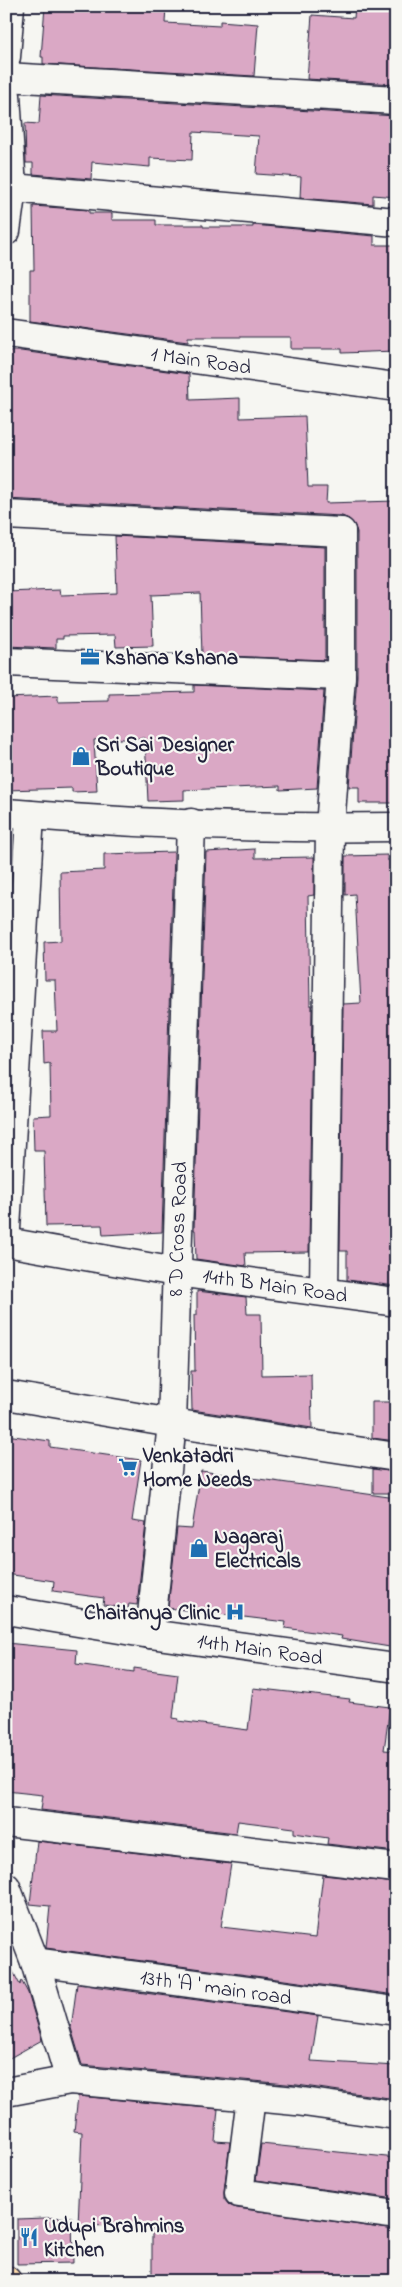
<svg xmlns="http://www.w3.org/2000/svg" width="402" height="2287" font-family="'Indie Flower',sans-serif">
  <rect width="100%" height="100%" fill="#f6f6f2"/>
  <filter id="ink" filterUnits="userSpaceOnUse"><feTurbulence type="fractalNoise" baseFrequency=".02" numOctaves="2"/><feDisplacementMap in="SourceGraphic" scale="10" xChannelSelector="R" yChannelSelector="G"/><feConvolveMatrix kernelMatrix="1 2 1 2 8 2 1 2 1" color-interpolation-filters="sRGB"/></filter>
  <g filter="url(#ink)">
    <g fill="#daa8c5" stroke="#22223b">
      <path d="M45,6H166L165,23L220,26V21L258,24L254,76L43,64V57H41Z"/>
      <path d="M355,6H396V84L307,79L312,15L354,18Z"/>
      <path d="M41,95L396,116V197L373,195V204L300,198L301,177L256,174L259,136L193,132L192,160L150,158V167L92,162L91,179L33,174V163H26L25,123L39,124Z"/>
      <path d="M33,206L89,210V213H112V220H156V225H203V227H253V225L374,236V245H396V351L342,353V349H291V337H188V342L30,321V270H34Z"/>
      <path d="M6,351H21L189,374L190,400L240,398V418L305,416L308,487H327L326,503L396,501V803H359V787H349L357,676V532L354,524L349,519L342,516L6,499Z"/>
      <path d="M115,536L325,547V660L202,655L200,593L151,595L153,646L116,647L115,635L63,636V639H56V648L6,646V592L60,590L61,595L117,593Z"/>
      <path d="M194,685L324,691L317,788L280,790V786L184,790V800L148,801L145,738L94,740L97,791L72,792V788L6,790V698L58,696V702L109,701V694L194,692Z"/>
      <path d="M255,849V858L314,857V895L308,896L310,1005H312L309,1252L245,1253L246,1266L196,1259L195,1230H194L206,852Z"/>
      <path d="M174,852L162,1232L103,1235L102,1225L46,1226L44,1151H34L33,1116L51,1115L50,1063L44,1064L43,1031H57L55,980H45L44,942L61,941L60,872L104,870V854Z"/>
      <path d="M387,855V860H396V1286L347,1280V1251H340L343,1004L361,1003L355,894L345,895V856Z"/>
      <path d="M197,1291L246,1297L247,1314H261L262,1375L311,1374L312,1428L192,1410L191,1371H195L194,1315H197Z"/>
      <path d="M372,1402H396V1441L372,1438Z"/>
      <path d="M6,1435L50,1441V1447L141,1460L132,1521L146,1523L137,1605L129,1604L128,1608L103,1605L104,1598L53,1591L54,1581L6,1574Z"/>
      <path d="M373,1469L396,1472V1493H373Z"/>
      <path d="M201,1471L396,1498V1648L341,1639L342,1636L285,1628L286,1622L168,1608L177,1528L192,1529Z"/>
      <path d="M6,1643L77,1650L76,1664L134,1672V1668L178,1674L173,1718L179,1719L178,1721L248,1730L253,1688L350,1699L349,1702L390,1707L384,1750L396,1751V1852L327,1844L328,1838L294,1833V1828L238,1821L236,1833L41,1810L43,1795L6,1791Z"/>
      <path d="M37,1841L231,1864L221,1927L315,1938L323,1875L396,1883V1914L391,1951H396V1995L46,1948L50,1906L30,1904Z"/>
      <path d="M6,1958L20,1985L21,1980L28,1993L42,2040L6,2060Z"/>
      <path d="M77,1984L318,2016L311,2061L396,2066V2099L297,2085L82,2065L71,2028Z"/>
      <path d="M78,2096L218,2109L215,2141L230,2142L224,2191V2199L229,2205L237,2208L396,2230V2281H152V2225L78,2226L82,2132L74,2131Z"/>
      <path d="M261,2144L396,2158V2199L256,2180Z"/>
      <path d="M72,2217L73,2263L17,2264V2219Z"/>
    </g>
    <g fill="none" stroke-linecap="round" stroke-linejoin="round">
      <g stroke="#22223b" stroke-width="31">
        <g id="minor">
          <path d="M6,57L10,6"/>
          <path d="M6,77L396,100"/>
          <path d="M6,95L12,188L6,231"/>
          <path d="M12,188L396,222"/>
          <path d="M6,333L396,387"/>
          <path d="M6,515L341,532"/>
          <path d="M6,662L341,676"/>
          <path d="M6,813C135,824 266,829 396,827"/>
          <path d="M6,1229L30,815"/>
          <path d="M6,1242L176,1272L396,1302"/>
          <path d="M324,1291L330,828L341,676V532H337"/>
          <path d="M6,1395L172,1423L396,1457"/>
          <path d="M6,1610L150,1634L396,1668"/>
          <path d="M150,1634L172,1423L191,823"/>
          <path d="M6,1822L396,1868"/>
          <path d="M6,1887L35,1962L70,2080"/>
          <path d="M35,1962L396,2011"/>
          <path d="M6,2092L70,2080L296,2101L396,2115"/>
          <path d="M251,2097L239,2193L396,2215"/>
        </g>
      </g>
      <g stroke="#22223b" stroke-width="31">
        <path id="major" d="M6,2280L7,2281"/>
      </g>
      <use href="#minor" stroke="#f6f6f2" stroke-width="28"/>
      <use href="#major" stroke="#fedbac" stroke-width="28"/>
    </g>
  </g>
  <defs>
    <g id="office-bare" transform="scale(1.5)"><path d="M-6-3h4V-5.5h4V-3h4V5H-6ZM-1-4.5V-3h2v-1.5ZM-6 0V1H6V0Z" fill="#1f6fb2" stroke="#f6f6f2" stroke-width="2.5" paint-order="stroke"/></g>
    <g id="shop-bare" transform="scale(1.5)"><path d="M-5-2.5h2.3a2.7 3.5 0 0 1 5.4 0H5L5.5 6h-11ZM-1.5-2.5h3a1.5 2.3 0 0 0-3 0Z" fill="#1f6fb2" stroke="#f6f6f2" stroke-width="2.5" paint-order="stroke"/></g>
    <g id="supermarket-bare" transform="scale(1.5)"><path d="M-6-5.5h2.5l.6 2H6L4.5 2H-2.5L-4.4-4H-6ZM-1.5 3.2a1.3 1.3 0 1 0 .1 0ZM3 3.2a1.3 1.3 0 1 0 .1 0Z" fill="#1f6fb2" stroke="#f6f6f2" stroke-width="2.5" paint-order="stroke"/></g>
    <g id="hospital-bare" transform="scale(1.5)"><path d="M-5-5h3v3.5h4V-5h3V5h-3V1.5h-4V5h-3Z" fill="#1f6fb2" stroke="#f6f6f2" stroke-width="2.5" paint-order="stroke"/></g>
    <g id="restaurant-bare" transform="scale(1.5)"><path d="M-5-6h1v4h1v-4h1v4h1v-4h1v5L-1.5 .5V6h-2V.5L-5-1ZM5-6V6H3V1.5H1.5Q1.5-4 5-6Z" fill="#1f6fb2" stroke="#f6f6f2" stroke-width="2.5" paint-order="stroke"/></g>
  </defs>
  <g fill-rule="evenodd">
    <use href="#office-bare" x="90" y="657"/>
    <use href="#shop-bare" x="81" y="756"/>
    <use href="#supermarket-bare" x="128" y="1467"/>
    <use href="#shop-bare" x="199" y="1548"/>
    <use href="#hospital-bare" x="235" y="1612"/>
    <use href="#restaurant-bare" x="29" y="2237"/>
  </g>
  <g text-anchor="middle" stroke-width="4.5" stroke-linejoin="round" paint-order="stroke">
    <g font-size="21" fill="#22223b" stroke="#f6f6f2">
      <text transform="translate(201 360) rotate(8)" y="7">1 Main Road</text>
      <text transform="translate(177 1229) rotate(-88)" y="7">8 D Cross Road</text>
      <text transform="translate(275 1285) rotate(8)" y="7">14th B Main Road</text>
      <text transform="translate(260 1649) rotate(8)" y="7">14th Main Road</text>
      <text transform="translate(216 1987) rotate(8)" y="7">13th 'A ' main road</text>
    </g>
    <g font-size="21" font-weight="bold" fill="#22223b" stroke="#f6f6f2" text-anchor="start">
      <text x="105" y="664">Kshana Kshana</text>
      <text x="96" y="751">Sri Sai Designer<tspan x="96" dy="24">Boutique</tspan></text>
      <text x="143" y="1462">Venkatadri<tspan x="143" dy="24">Home Needs</tspan></text>
      <text x="214" y="1543">Nagaraj<tspan x="214" dy="24">Electricals</tspan></text>
      <text x="220" y="1619" text-anchor="end">Chaitanya Clinic</text>
      <text x="44" y="2232">Udupi Brahmins<tspan x="44" dy="24">Kitchen</tspan></text>
    </g>
  </g>
  <rect width="402" height="2287" fill="none" stroke="#f6f6f2" stroke-width="25"/>
  <rect x="12" y="12" width="377" height="2262" fill="none" stroke="#22223b" stroke-width="2" filter="url(#ink)"/>
</svg>
